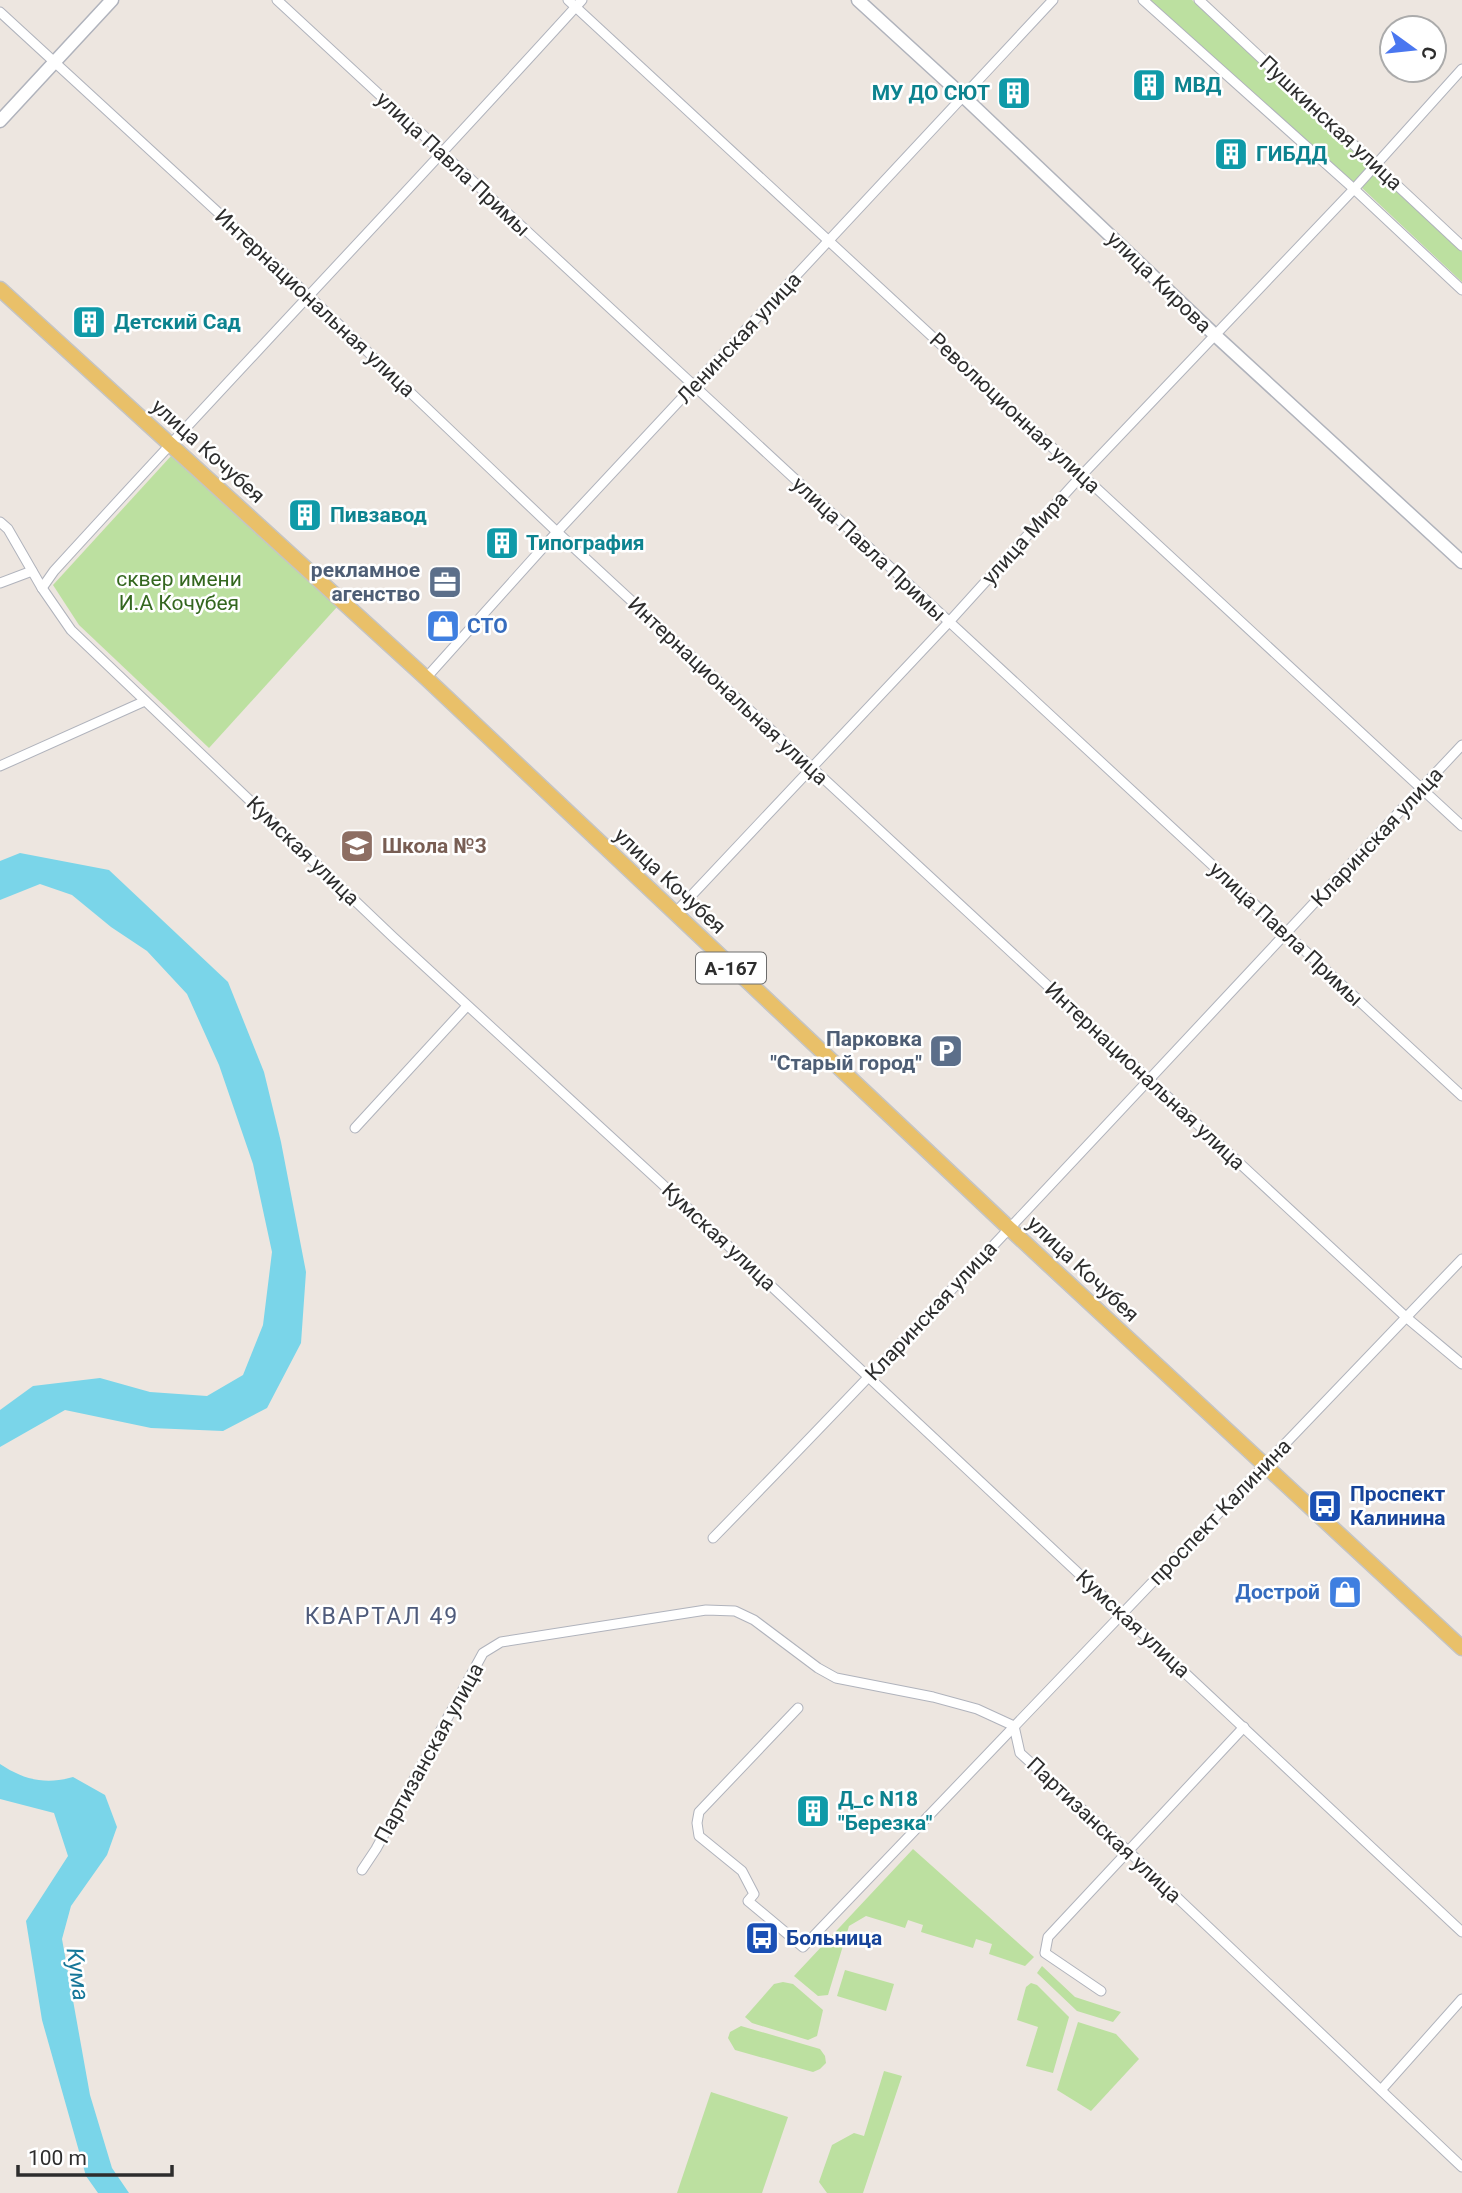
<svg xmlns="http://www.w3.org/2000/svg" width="1462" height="2193" font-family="Roboto,sans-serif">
  <rect width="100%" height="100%" fill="#ede6e0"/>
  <g fill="#bce0a0">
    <path d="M1150,0H1192L1371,165L1353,185Z"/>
    <path d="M1376,172L1462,252V282L1361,187Z"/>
    <path d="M171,456L337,607L209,748L79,625L53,585Z"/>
    <path d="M913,1849L1034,1957L1025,1966L989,1954L992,1944L976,1939L973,1948L921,1932L923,1925L908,1920L905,1928L866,1916L849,1926L828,1995L818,1996L794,1976Z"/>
    <path d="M1042,1966L1075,1997L1121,2012L1113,2022L1077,2011L1037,1973Z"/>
    <path d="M845,1970L894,1984L886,2011L837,1996Z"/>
    <path d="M783,1982L793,1984L823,2010L817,2036L808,2040L752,2023L745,2017L774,1984Z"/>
    <path d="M1031,1983L1037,1985L1069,2017L1053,2073L1026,2066L1038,2027L1017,2020L1026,1987Z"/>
    <path d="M1078,2022L1116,2034L1139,2059L1091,2111L1057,2090Z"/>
    <path d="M741,2026L820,2049L825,2056L826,2063L820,2069L813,2072L735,2050L728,2038L730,2032Z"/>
    <path d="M884,2071L902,2076L863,2193H827L819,2182L832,2145L854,2133L864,2136Z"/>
    <path d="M711,2092L788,2117L762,2193H677Z"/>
  </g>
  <g fill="#7ad5e9">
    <path d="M20,853L109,870L228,982L264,1072L281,1142L306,1272L301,1343L267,1408L223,1431L151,1428L65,1410L0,1447V1410L33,1386L100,1378L150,1392L207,1396L243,1375L263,1325L272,1252L253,1164L219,1065L187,994L147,951L111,927L72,895L40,884L0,900V861Z"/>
    <path d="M0,1764C24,1780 46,1785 73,1777L105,1795L117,1827L107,1855L71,1906L62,1939L90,2095L112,2168L129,2193H98L86,2176L42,2020L26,1921L68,1856L54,1813L0,1799Z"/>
  </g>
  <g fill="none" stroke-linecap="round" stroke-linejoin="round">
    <g stroke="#b0b3bc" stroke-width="11">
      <g id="street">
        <path d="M277,0L1462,1096"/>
        <path d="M568,0L1462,826"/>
        <path d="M1143,0L1354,189L1462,290"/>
        <path d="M1199,0L1462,246"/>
        <path d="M0,12L309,296L557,532L1407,1318L1462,1364"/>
        <path d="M0,522L8,529L42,588L71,630L393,937L660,1182L1462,1932"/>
        <path d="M0,583L32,571"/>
        <path d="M42,588L54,571C229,379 408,192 582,0"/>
        <path d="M426,678L557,532L1053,0"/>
        <path d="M0,766L145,701"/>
        <path d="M674,914L949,622L1082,475L1354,189L1462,69"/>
        <path d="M355,1128L467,1006"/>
        <path d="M713,1538C967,1278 1213,1010 1462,745"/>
        <path d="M798,1708L699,1812L697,1823L699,1836L742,1871L754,1894L748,1901L803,1947L1462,1259"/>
        <path d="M362,1870L376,1849L483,1653L501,1642L706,1610L735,1611L754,1620L818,1668L836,1678L933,1697L977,1709L1014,1726L1020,1753L1127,1850L1462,2167"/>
        <path d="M1101,1991L1045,1953L1048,1937L1244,1727"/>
        <path d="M1381,2090L1462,1999"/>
      </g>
    </g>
    <g stroke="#b0b3bc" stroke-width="15">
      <g id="secondary">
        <path d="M858,0L964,97L1216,336L1462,562"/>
        <path d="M0,121L112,0"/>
      </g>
    </g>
    <g stroke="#c4c4c4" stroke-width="17">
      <path id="primary" d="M0,289L426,678L1009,1228L1462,1648"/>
    </g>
    <use href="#street" stroke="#fff" stroke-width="9"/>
    <use href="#secondary" stroke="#fff" stroke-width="12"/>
    <use href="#primary" stroke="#e9c069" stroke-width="14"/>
  </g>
  <defs>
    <g id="building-square" transform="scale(1.75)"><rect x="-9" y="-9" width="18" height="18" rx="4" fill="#0f9aa8" stroke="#fff"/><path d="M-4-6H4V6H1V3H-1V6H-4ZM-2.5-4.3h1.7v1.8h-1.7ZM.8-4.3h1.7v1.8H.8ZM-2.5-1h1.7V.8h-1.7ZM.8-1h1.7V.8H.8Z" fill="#fff"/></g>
    <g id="office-square" transform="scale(1.75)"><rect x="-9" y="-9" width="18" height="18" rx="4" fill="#5c6f8a" stroke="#fff"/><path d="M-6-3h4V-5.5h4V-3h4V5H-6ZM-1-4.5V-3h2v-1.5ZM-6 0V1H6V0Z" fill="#fff"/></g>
    <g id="shop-square" transform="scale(1.75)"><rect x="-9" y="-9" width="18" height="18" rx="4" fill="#3f7fe0" stroke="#fff"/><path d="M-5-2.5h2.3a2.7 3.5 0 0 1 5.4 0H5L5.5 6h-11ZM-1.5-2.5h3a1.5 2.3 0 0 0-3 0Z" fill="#fff"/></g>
    <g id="school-square" transform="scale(1.75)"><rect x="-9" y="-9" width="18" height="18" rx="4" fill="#8d6e63" stroke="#fff"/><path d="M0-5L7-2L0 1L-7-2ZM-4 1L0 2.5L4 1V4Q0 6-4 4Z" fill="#fff"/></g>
    <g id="parking-square" transform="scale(1.75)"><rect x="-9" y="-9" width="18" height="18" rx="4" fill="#5c6f8a" stroke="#fff"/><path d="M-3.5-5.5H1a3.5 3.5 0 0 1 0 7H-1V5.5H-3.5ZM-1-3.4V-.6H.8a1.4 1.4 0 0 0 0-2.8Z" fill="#fff"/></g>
    <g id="bus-square" transform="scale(1.75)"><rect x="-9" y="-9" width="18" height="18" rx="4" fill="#1a4fb4" stroke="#fff"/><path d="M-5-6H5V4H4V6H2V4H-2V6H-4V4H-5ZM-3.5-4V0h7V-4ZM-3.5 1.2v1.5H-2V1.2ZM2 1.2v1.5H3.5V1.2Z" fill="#fff"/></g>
  </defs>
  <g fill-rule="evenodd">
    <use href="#building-square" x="1149" y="85"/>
    <use href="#building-square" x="1014" y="93"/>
    <use href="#building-square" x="1231" y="154"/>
    <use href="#building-square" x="89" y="322"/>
    <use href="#building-square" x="305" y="515"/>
    <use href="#building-square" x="502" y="543"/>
    <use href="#office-square" x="445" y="582"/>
    <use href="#shop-square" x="443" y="626"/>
    <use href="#school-square" x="357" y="846"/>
    <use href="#parking-square" x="946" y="1051"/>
    <use href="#bus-square" x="1325" y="1506"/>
    <use href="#shop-square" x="1345" y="1592"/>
    <use href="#building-square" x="813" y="1811"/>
    <use href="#bus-square" x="762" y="1938"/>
  </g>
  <g text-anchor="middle" stroke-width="5" stroke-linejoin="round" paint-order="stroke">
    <rect fill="#fff" stroke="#6c6c6c" stroke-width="2" x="696" y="952.5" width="70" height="31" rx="5"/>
    <g font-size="19" font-weight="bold" fill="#2d2d2d">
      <text x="731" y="975">А-167</text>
    </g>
    <g font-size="21" font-weight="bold" fill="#0d838f" stroke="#fff" text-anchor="start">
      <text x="1174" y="92">МВД</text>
      <text x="990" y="100" text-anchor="end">МУ ДО СЮТ</text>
      <text x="1256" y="161">ГИБДД</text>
      <text x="114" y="329">Детский Сад</text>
      <text x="330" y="522">Пивзавод</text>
      <text x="526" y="550">Типография</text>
      <text x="838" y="1806">Д_с N18<tspan x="838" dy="24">"Березка"</tspan></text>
    </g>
    <g font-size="21" fill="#2d2d2d" stroke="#fff">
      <text transform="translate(1331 123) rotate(43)" y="7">Пушкинская улица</text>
      <text transform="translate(453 164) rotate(43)" y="7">улица Павла Примы</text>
      <text transform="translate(1159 282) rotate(44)" y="7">улица Кирова</text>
      <text transform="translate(315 303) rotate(43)" y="7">Интернациональная улица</text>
      <text transform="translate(739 338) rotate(-47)" y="7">Ленинская улица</text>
      <text transform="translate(1015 413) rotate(43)" y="7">Революционная улица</text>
      <text transform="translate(208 451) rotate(42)" y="7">улица Кочубея</text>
      <text transform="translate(1025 538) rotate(-48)" y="7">улица Мира</text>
      <text transform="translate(869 549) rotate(43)" y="7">улица Павла Примы</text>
      <text transform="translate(728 691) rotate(43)" y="7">Интернациональная улица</text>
      <text transform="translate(1377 837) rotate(-47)" y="7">Кларинская улица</text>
      <text transform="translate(303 851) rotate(44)" y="7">Кумская улица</text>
      <text transform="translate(670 881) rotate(43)" y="7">улица Кочубея</text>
      <text transform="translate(1286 934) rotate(43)" y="7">улица Павла Примы</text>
      <text transform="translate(1145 1076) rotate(43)" y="7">Интернациональная улица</text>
      <text transform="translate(719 1237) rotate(43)" y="7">Кумская улица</text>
      <text transform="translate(1083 1269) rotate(43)" y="7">улица Кочубея</text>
      <text transform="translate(931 1311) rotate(-47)" y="7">Кларинская улица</text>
      <text transform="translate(1220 1512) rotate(-46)" y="7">проспект Калинина</text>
      <text transform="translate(1133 1624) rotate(43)" y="7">Кумская улица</text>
      <text transform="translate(429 1753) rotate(-61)" y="7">Партизанская улица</text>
      <text transform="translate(1104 1830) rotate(43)" y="7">Партизанская улица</text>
    </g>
    <g font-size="21" font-weight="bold" fill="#4e5e75" stroke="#fff" text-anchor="end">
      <text x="420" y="577">рекламное<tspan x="420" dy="24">агенство</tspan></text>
      <text x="922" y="1046">Парковка<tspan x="922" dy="24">"Старый город"</tspan></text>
    </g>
    <g font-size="21" fill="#34671f" stroke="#fff">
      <text x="179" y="586">сквер имени<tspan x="179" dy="24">И.А Кочубея</tspan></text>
    </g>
    <g font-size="21" font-weight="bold" fill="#366cbe" stroke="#fff" text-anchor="start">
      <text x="467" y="633">СТО</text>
      <text x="1320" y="1599" text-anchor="end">Дострой</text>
    </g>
    <g font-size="21" font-weight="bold" fill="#785e54" stroke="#fff" text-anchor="start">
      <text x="382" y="853">Школа №3</text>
    </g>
    <g font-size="21" font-weight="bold" fill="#164399" stroke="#fff" text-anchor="start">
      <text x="1350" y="1501">Проспект<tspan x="1350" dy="24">Калинина</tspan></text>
      <text x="786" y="1945">Больница</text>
    </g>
    <g font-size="23" letter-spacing="2" fill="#4f5b7b" stroke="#fff">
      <text x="382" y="1624">КВАРТАЛ 49</text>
    </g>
    <g font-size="23" font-style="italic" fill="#157698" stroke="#fff">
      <text transform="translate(78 1974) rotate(82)" y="8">Кума</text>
    </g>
  </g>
  <g transform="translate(1413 49) rotate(105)"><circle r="33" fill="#ffffff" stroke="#ababab" stroke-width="2"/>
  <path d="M0-5L12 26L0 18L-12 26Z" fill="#4a77f0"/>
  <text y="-10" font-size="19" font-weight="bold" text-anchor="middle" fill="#2d2d2d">С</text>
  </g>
  <path d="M18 2165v10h154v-10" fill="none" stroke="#2d2d2d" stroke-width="3.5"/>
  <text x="28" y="2165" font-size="21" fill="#2d2d2d" stroke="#ffffff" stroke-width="5" paint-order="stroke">100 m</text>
</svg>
